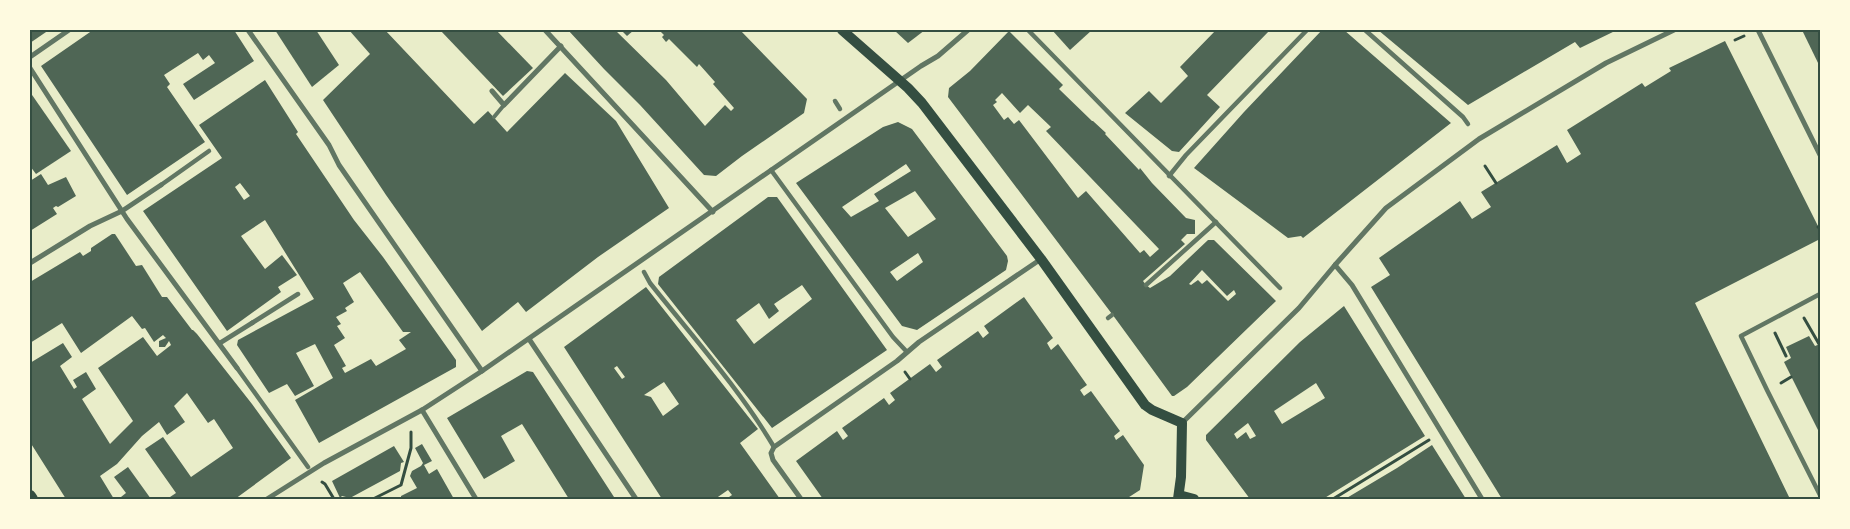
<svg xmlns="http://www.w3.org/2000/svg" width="1850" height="529" font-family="Figtree,sans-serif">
  <rect width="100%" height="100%" fill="#e9edc9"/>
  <g fill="#4f6655" fill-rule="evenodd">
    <path d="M30,30H49L30,43Z"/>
    <path d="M93,30H234L254,61L194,100L183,84L215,63L209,55L203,60L198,53L164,75L170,84L167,87L205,142L127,195L41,66Z"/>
    <path d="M275,30H316L339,65L312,87Z"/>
    <path d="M349,30H385L474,124L488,111L507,132L565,73L616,121L669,208L598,257L526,312L518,302L482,331L386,195L323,100L370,54Z"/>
    <path d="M440,30H496L533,68L503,96Z"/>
    <path d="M568,30H615L666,80L705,126L725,105L731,111L734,108L713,84L715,82L699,64L697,67L669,39L666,42L662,37L664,35L659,30H740L807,99L804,113L742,156L716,176L704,175L640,105L604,69Z"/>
    <path d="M621,30H634L627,36Z"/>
    <path d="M894,30H925L908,43Z"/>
    <path d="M1052,30H1092L1070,50Z"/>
    <path d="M1216,30H1270L1207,95L1220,107L1179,152L1172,151L1125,113L1149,91L1161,103L1188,76L1180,67Z"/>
    <path d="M1322,30H1344L1451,123L1303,238L1301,236L1288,238L1194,168L1244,112Z"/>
    <path d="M1378,30H1617L1580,48L1575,42L1468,105Z"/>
    <path d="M1802,30H1820V67Z"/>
    <path d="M1009,31L1063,85L1059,89L1092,121H1093L1106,133L1105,134L1139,170L1140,168L1152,183L1186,218L1195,220V234H1187L1181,240L1185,244L1143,281L1146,285L1150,288L1170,276L1208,240H1214L1276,301L1187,387L1174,396H1172L1115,318L948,97L949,88L970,71ZM1002,93L1020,113L1028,105L1051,127L1046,131L1159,249L1150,257L1144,250L1140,253L1086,191L1078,198L1019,120L1014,124L1008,117L1004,120L993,105L997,102L995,100ZM1202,270L1227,296L1234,290L1236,294L1228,301L1207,280L1202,284L1198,280L1191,285L1189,284Z"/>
    <path d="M1725,41L1820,230V239L1695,303L1790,499H1502L1371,287L1390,275L1379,258L1460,201L1472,219L1491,207L1481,192L1557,145L1567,163L1581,154L1567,130L1642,83L1645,87L1671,71L1669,68Z"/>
    <path d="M265,80L298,132L296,134L354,220L383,257L456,360V367L319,443L295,400L333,378L315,344L296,353L314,386L295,396L287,384L269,393L237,345L238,340L314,299L265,220L241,236L265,269L282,255L297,275L278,287L281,292L227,331L143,211L222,158L199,125ZM240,183L250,196L244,200L235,187ZM360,272L403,332H411L399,340L406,349L376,366L371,359L345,373L342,368L346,366L334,345L345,338L337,326L341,324L336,317L347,311L345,308L354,302L343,283Z"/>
    <path d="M30,92L71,151L36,174L30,166Z"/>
    <path d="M898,122L912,129L1007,256L1008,261L1006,270L917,330L902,326L796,183L883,127ZM906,164L911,171L874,194L879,201L851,217L842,207ZM915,191L936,219L908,237L885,208ZM918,253L923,262L897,281L890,272Z"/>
    <path d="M41,174L48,185L66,177L76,196L58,207L56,206L53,208L57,214L30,231V181Z"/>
    <path d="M768,197H777L887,350L772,428L658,284L659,277ZM802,285L812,299L754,344L736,320L759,303L769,319L779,311L774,304Z"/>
    <path d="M112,234H115L136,266L142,265L162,297H167L192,330H193L197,334L252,404L291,458L235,499H167L176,493L145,449L163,437L191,477L233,448L214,419L208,423L187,393L174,406L185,422L167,435L159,422L142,436L117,464L100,476L114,499H66L30,442V363L63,343L72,357L60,366L74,389L77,387L73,380L86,372L96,389L82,399L110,444L133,421L98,368L143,337L157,356L171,345L169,341L165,347H159V341L166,338L163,335L154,342L145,328L142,329L132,316L81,353L62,323L30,343V282L80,252L83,256L91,251V248Z"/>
    <path d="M646,287L758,429L740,443L780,499H726L732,495L728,490L715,499H662L564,347ZM617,366L625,377L622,379L614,368ZM664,382L679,404L663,416L651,397L644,395Z"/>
    <path d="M1024,297L1053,338L1047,343L1051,350L1058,344L1087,385L1080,390L1084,396L1091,391L1120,431L1114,436L1116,440L1123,435L1144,465L1140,490L1126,499H823L796,461L837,431L843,440L848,436L842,428L884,398L889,405L895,400L890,393L930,364L936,372L942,367L937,360L978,331L983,338L989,333L984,326Z"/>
    <path d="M1344,306L1425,436L1323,499H1250L1206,440V435L1300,342ZM1316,383L1325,398L1282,424L1274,411ZM1248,423L1256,436L1250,439L1246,432L1237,439L1234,434Z"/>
    <path d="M1809,336L1815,346L1820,344V434L1784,362L1791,358L1786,347Z"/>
    <path d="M527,371L533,372L614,497L610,499H569L522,424L501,436L515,461L484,479L447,418Z"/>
    <path d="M422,444L432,461L424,465L429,474L437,469L454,499H401V496L417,488L410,476L412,471L421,466L423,463L415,448Z"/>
    <path d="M1432,445L1466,499H1345L1397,468Z"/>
    <path d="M394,446L404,462L401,463L400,471L350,498L342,496L340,498L332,481Z"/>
    <path d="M128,467L151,499H123L121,497L126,493L114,477Z"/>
  </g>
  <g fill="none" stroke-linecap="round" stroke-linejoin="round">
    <g stroke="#344e41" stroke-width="3">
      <path d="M1735,40L1744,36"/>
      <path d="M1485,166L1496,183"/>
      <path d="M1818,227L1820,226"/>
      <path d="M1804,318L1819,344"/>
      <path d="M1775,333L1786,356"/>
      <path d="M905,372L910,379"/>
      <path d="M1781,383L1791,377"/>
      <path d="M322,482L325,484L334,499"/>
      <path d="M373,499L401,485L411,448V432"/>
      <path d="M1333,499L1429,440"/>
    </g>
    <path stroke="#617663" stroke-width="4" d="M494,117L504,105"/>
    <g stroke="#617663" stroke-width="4.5">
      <path d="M1028,30L1280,288"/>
      <path d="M1365,30L1463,117L1468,124"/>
      <path d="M835,101L840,109"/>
      <path d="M771,170L893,337L907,352"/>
      <path d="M1169,176L1186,155L1307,30"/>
      <path d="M161,185L209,151"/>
      <path d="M644,272L650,283C692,336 739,388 774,447"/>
      <path d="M1146,285L1216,222"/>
      <path d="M1820,294L1741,336L1767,390L1820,495"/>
      <path d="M1108,318L1112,315"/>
      <path d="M252,323L298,294"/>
      <path d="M237,368L308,467"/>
    </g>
    <g stroke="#617663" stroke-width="5">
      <path d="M248,30L329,145L339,165L482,371"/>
      <path d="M545,30L713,212"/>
      <path d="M1758,30L1820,155"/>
      <path d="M30,57L69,30"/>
      <path d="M30,68L127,219L237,368"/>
      <path d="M492,91L504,105L561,46"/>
      <path d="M30,263L90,226L122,211L161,185"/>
      <path d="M1335,265L1352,285L1482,499"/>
      <path d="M529,339L636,499"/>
      <path d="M220,343L252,323"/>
      <path d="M422,410L476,499"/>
      <path d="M1182,423L1299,308L1335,265L1386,208L1479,139L1606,63L1674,30"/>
      <path d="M267,499L324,463L422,410L482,371L921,66L938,56L968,30"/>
      <path d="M801,499L773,460L771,453L774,447L897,361L919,342L1041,259"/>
    </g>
    <g stroke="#344e41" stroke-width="10">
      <path d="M842,30L908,88L922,103L1041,259L1145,405L1152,410L1182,423L1181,477L1178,499"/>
      <path d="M1179,495L1194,499"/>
    </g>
    <path stroke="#344e41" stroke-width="12" d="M30,496L32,499"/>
  </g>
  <rect width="1850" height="529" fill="none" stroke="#fefae0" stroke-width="62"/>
  <rect x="31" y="31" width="1788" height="467" fill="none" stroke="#344e41" stroke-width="2"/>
</svg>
